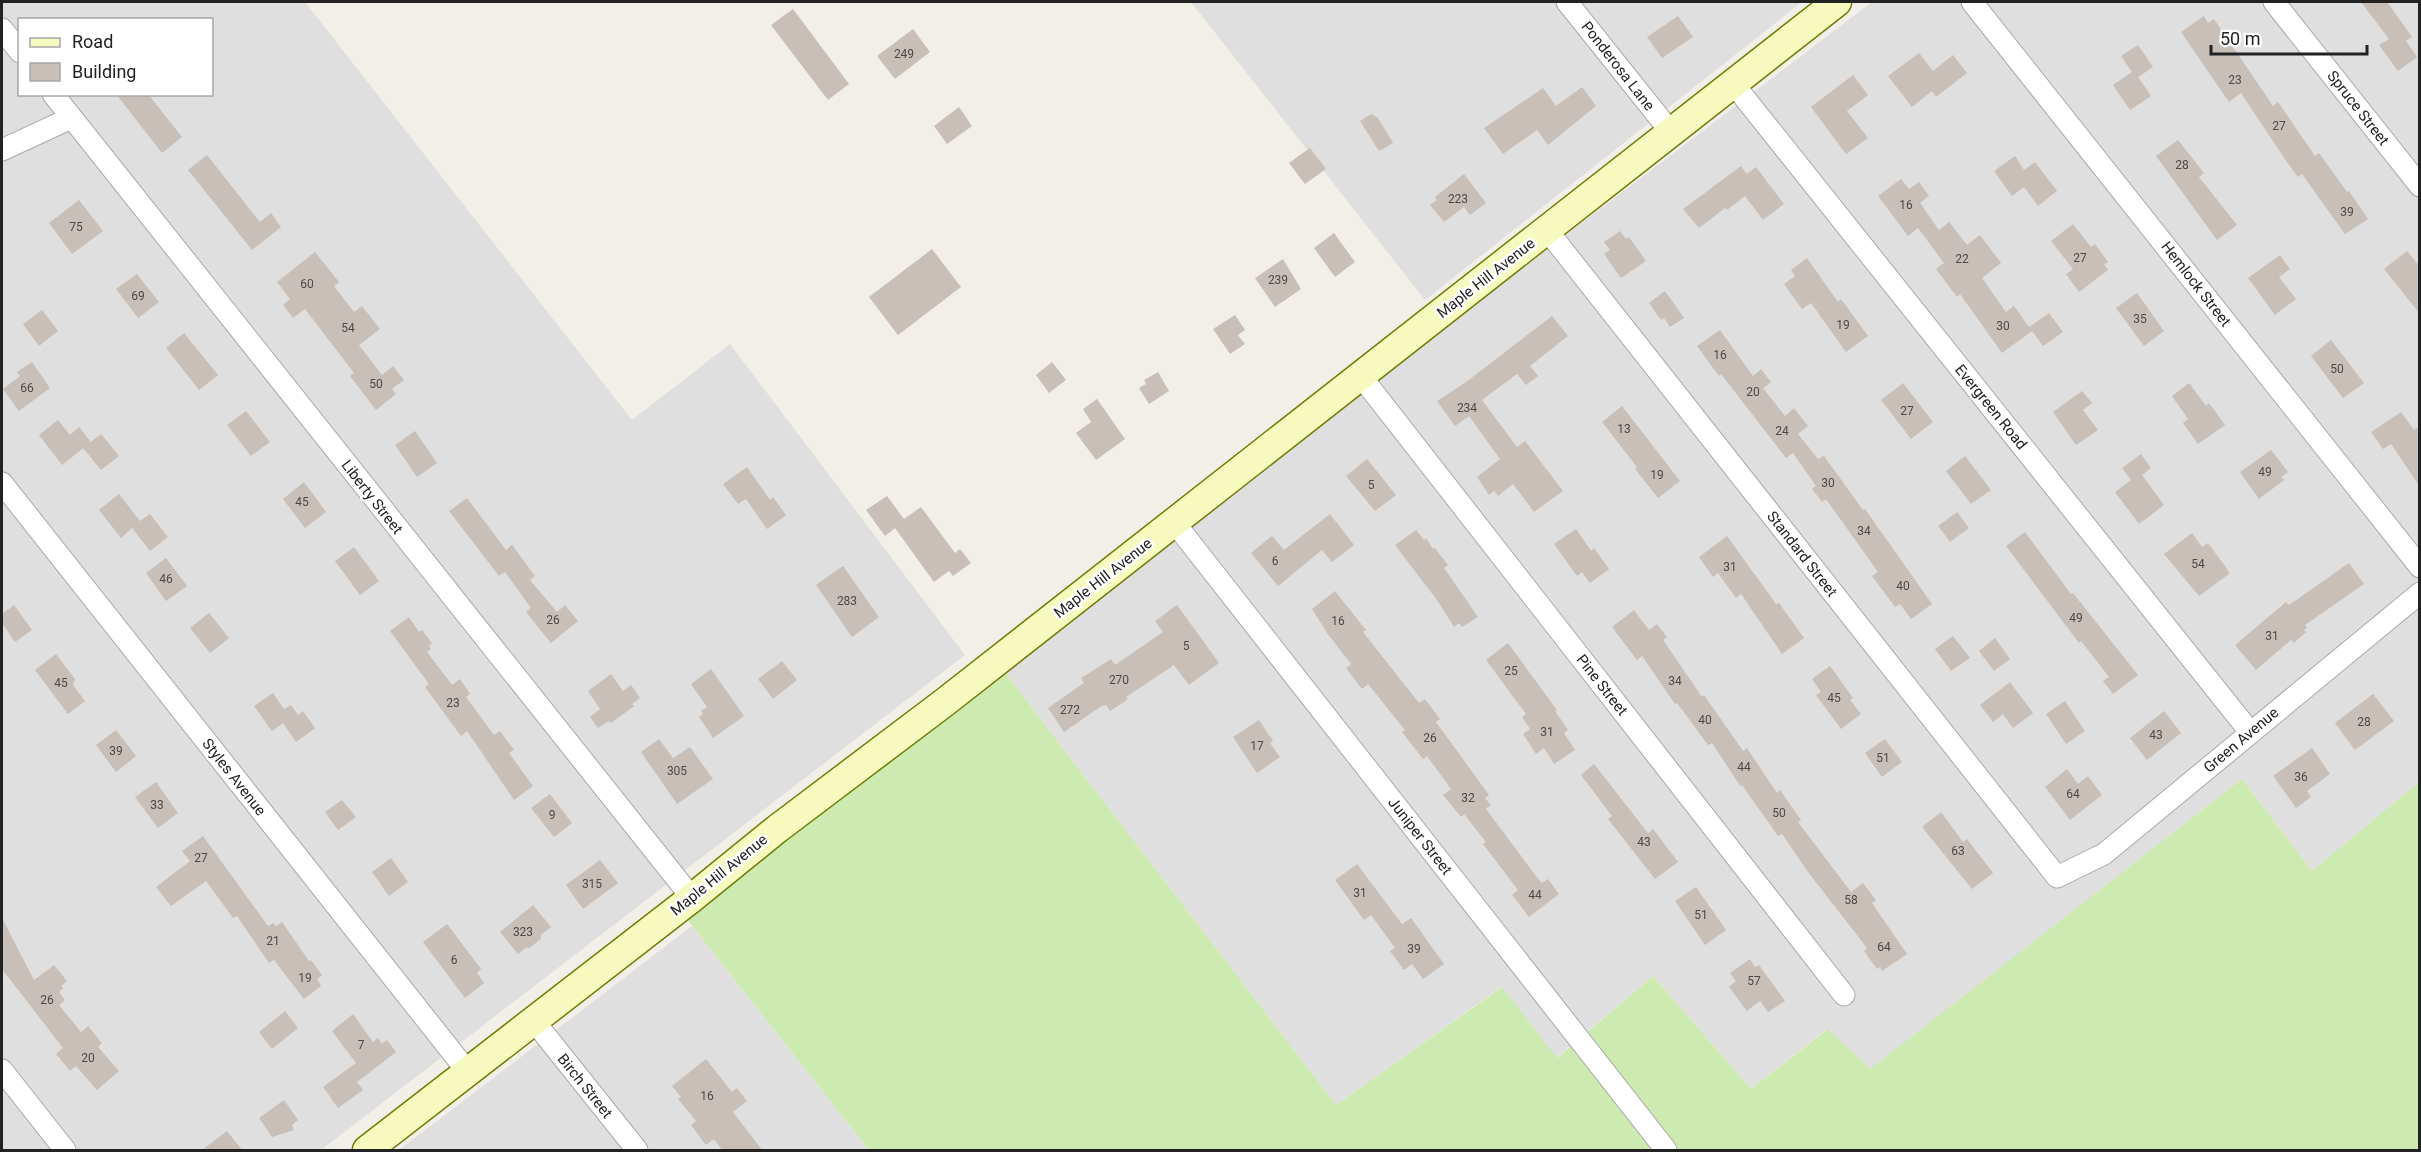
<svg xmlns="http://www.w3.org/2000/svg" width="2421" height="1152" font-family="Roboto,sans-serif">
  <rect width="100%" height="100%" fill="#f2efe9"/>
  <g fill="#e0dfdf" fill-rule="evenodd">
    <path d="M2,2H305L632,420L730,344L965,655L321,1150H2ZM20,20H212V94H20Z"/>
    <path d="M1191,2H1802L1425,300Z"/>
    <path d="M1872,2H2419V782L2312,871L2242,779L1870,1070L1827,1029L1751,1089L1653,976L1556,1058L1501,987L1336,1105L1000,666Z"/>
    <path d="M692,926L869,1150H399Z"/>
  </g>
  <path fill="#cdebb0" d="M1000,666L1336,1105L1502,987L1557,1058L1653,976L1751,1089L1828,1029L1870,1069L2242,779L2312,871L2419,782V1150H869L678,908Z"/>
  <g fill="#c7bfb8">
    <path d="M2361,2H2387L2412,37L2406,41L2417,57L2398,71L2379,45L2389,39Z"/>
    <path d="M793,9L849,84L828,100L771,25Z"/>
    <path d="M1678,16L1693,37L1662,58L1647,37Z"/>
    <path d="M2204,16L2208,23L2214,19L2273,106L2278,102L2315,156L2319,153L2347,192L2349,191L2368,219L2345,234L2302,174L2298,177L2287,162L2241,93L2229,102L2181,32Z"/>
    <path d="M913,29L930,52L895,79L877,56Z"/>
    <path d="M2138,45L2153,67L2138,77L2151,96L2130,110L2113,85L2132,72L2121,56Z"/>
    <path d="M1919,53L1933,71L1953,55L1967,73L1936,97L1932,91L1912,107L1888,76Z"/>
    <path d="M1853,75L1868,95L1847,111L1868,138L1846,154L1811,107Z"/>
    <path d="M1582,87L1596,106L1548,145L1537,130L1503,154L1484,128L1543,88L1556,106Z"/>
    <path d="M116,94H148L182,137L162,153Z"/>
    <path d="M959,107L972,126L947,144L934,126Z"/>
    <path d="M1371,114L1378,118L1393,143L1379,151L1360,121Z"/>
    <path d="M2178,140L2204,173L2199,177L2237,225L2217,240L2156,156Z"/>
    <path d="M1310,148L1326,169L1305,184L1289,163Z"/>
    <path d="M207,155L260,222L271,213L281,227L252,250L188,170Z"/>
    <path d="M2015,156L2024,170L2035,162L2057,191L2038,206L2024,187L2012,196L1994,171Z"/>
    <path d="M1741,166L1747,174L1756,167L1784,204L1763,220L1745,196L1727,210L1725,208L1699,228L1683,209Z"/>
    <path d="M1464,174L1486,203L1470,215L1464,207L1444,222L1430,205L1437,200L1435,197Z"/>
    <path d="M1901,179L1909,189L1919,182L1929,196L1920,203L1939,230L1949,222L1967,245L1980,235L2001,263L1982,278L2006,312L2014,306L2029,327L2049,313L2063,332L2043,346L2032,331L2002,353L1960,294L1957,297L1936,269L1944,263L1918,228L1908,236L1878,196Z"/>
    <path d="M79,200L103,231L72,254L49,223Z"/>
    <path d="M2073,224L2091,247L2095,244L2108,262L2104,264L2108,270L2079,292L2066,274L2073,269L2051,241Z"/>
    <path d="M1620,231L1626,239L1629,237L1646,261L1621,278L1604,254L1610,250L1604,242Z"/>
    <path d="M1334,233L1355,262L1335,277L1314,248Z"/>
    <path d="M932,249L961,287L898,335L869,297Z"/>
    <path d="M2407,251L2420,267V314L2384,269Z"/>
    <path d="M315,252L339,282L334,286L354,312L362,306L380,329L359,345L382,375L393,366L404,380L392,389L396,394L376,410L350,376L354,373L305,309L293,318L283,305L290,299L277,282Z"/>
    <path d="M2280,255L2290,269L2279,277L2296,299L2275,315L2248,278Z"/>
    <path d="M1807,258L1838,302L1841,299L1868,336L1846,352L1811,303L1802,309L1784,284L1795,276L1791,270Z"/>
    <path d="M1283,259L1301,289L1275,307L1255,278Z"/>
    <path d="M137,274L159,302L138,318L116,289Z"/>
    <path d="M1665,291L1684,318L1670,327L1664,318L1661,320L1649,303Z"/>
    <path d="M2137,293L2164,331L2144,346L2116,308Z"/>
    <path d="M42,310L58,331L39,346L23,324Z"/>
    <path d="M1235,315L1245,330L1238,335L1245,344L1230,354L1213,329Z"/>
    <path d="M1552,316L1568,336L1530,366L1538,376L1526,385L1517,374L1482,400L1517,447L1525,441L1563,491L1534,512L1513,484L1498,496L1494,491L1489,495L1477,477L1500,459L1469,416L1455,426L1437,401L1466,382Z"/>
    <path d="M1720,330L1753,376L1761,369L1771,382L1763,388L1785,416L1794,408L1808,426L1798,434L1818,459L1824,456L1863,510L1865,509L1932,604L1911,619L1900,604L1895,607L1872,576L1878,572L1826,499L1822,502L1812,489L1816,486L1793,453L1786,458L1721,374L1719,376L1697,346Z"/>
    <path d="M184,333L218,375L199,390L166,348Z"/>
    <path d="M2331,340L2364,383L2343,398L2311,356Z"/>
    <path d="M32,362L50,388L19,411L3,389L20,376L17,372Z"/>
    <path d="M1052,362L1066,380L1049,393L1036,375Z"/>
    <path d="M1158,372L1169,391L1149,404L1139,388L1146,384L1144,380Z"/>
    <path d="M1903,383L1933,422L1911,439L1881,400Z"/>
    <path d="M2189,383L2206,406L2209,403L2225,425L2198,444L2183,423L2188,419L2172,396Z"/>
    <path d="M2082,391L2092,403L2083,410L2098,430L2076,445L2053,412Z"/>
    <path d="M1097,399L1125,439L1096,460L1076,433L1091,422L1083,409Z"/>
    <path d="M1622,406L1680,481L1658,498L1635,469L1637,467L1602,422Z"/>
    <path d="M246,411L270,442L251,456L227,425Z"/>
    <path d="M2401,412L2414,430L2420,426V487L2391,444L2383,449L2371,432Z"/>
    <path d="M58,420L70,435L79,427L91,442L62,465L39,435Z"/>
    <path d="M415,431L437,463L417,477L395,445Z"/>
    <path d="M101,434L119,456L101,470L83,448Z"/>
    <path d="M2271,450L2288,472L2281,477L2284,480L2259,499L2240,472Z"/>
    <path d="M2141,454L2151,468L2142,475L2164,505L2139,524L2115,492L2131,480L2122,468Z"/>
    <path d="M1965,456L1991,490L1971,504L1946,471Z"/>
    <path d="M1367,459L1396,495L1375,511L1346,476Z"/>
    <path d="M747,467L770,500L773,497L786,515L767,529L746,499L738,504L723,484Z"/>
    <path d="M304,482L326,512L305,528L283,499Z"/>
    <path d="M119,494L140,521L150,514L168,537L150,551L132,528L121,538L99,510Z"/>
    <path d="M887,496L904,519L921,507L955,553L960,549L971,563L953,576L949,571L934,582L895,528L885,536L866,510Z"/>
    <path d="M467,498L506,550L512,545L535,576L530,580L557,612L565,605L578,621L551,643L526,612L531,608L505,572L499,576L449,511Z"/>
    <path d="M1957,512L1969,528L1950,542L1938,526Z"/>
    <path d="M1330,514L1354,545L1332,562L1322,550L1278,586L1251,553L1272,536L1284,550Z"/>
    <path d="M1576,529L1591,551L1594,548L1609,569L1590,583L1582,572L1577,576L1554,544Z"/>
    <path d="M1416,530L1424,540L1426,538L1433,549L1434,547L1448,565L1444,568L1478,617L1462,627L1459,623L1454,627L1437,600L1395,545Z"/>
    <path d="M2025,532L2071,594L2073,593L2138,675L2113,694L2103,681L2109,677L2081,641L2079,643L2006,546Z"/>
    <path d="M2192,533L2202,547L2208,543L2230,573L2199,596L2164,554Z"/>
    <path d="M1727,536L1776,604L1779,603L1804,638L1782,654L1741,594L1736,598L1718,573L1713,577L1699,557Z"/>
    <path d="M354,547L379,581L360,595L335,561Z"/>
    <path d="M166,558L187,586L166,601L146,573Z"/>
    <path d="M2349,563L2364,584L2305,625L2307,627L2304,630L2306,632L2294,643L2291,640L2256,670L2235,645L2286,602L2289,605Z"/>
    <path d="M843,566L879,617L852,637L816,585Z"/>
    <path d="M1335,591L1366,630L1363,632L1419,703L1425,699L1440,719L1436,722L1489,795L1485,798L1491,805L1486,809L1536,876L1542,883L1548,879L1559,894L1529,917L1512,895L1518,890L1483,844L1486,842L1464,814L1461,817L1443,795L1451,789L1427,756L1423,759L1402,732L1405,730L1368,684L1362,689L1346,668L1351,664L1327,633L1312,609Z"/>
    <path d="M14,605L32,630L15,642L2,623V614Z"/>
    <path d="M1177,605L1219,663L1189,685L1174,665L1126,697L1128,699L1110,711L1106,705L1100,707L1064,732L1048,708L1084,683L1081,678L1111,659L1115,665L1163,632L1155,621Z"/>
    <path d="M1634,610L1649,630L1657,624L1667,637L1663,640L1702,697L1704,695L1743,751L1747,748L1777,793L1780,790L1801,820L1798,822L1851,892L1863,883L1876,900L1872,903L1907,954L1882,971L1880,967L1877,969L1864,951L1867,948L1808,872L1782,834L1778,836L1742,785L1741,787L1712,743L1708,745L1677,703L1675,704L1642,656L1637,660L1612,627Z"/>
    <path d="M209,613L229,638L210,653L190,628Z"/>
    <path d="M409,617L419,632L422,630L432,643L429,646L431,649L427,652L452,685L460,679L470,694L466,697L494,735L500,731L514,750L509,753L533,786L514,800L467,731L461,736L425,687L429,684L390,631Z"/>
    <path d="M1953,636L1970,658L1951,671L1935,649Z"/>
    <path d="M1995,638L2010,659L1994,671L1979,651Z"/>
    <path d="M1508,643L1557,710L1555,711L1568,730L1564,733L1575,750L1554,764L1544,748L1536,754L1523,734L1530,729L1522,717L1526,714L1486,660Z"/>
    <path d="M56,654L75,679L73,685L85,701L68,714L35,670Z"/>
    <path d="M782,661L797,680L773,699L758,679Z"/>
    <path d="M1830,666L1853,698L1850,700L1861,714L1841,729L1816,695L1821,692L1812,679Z"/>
    <path d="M711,669L744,716L713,738L699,717L703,714L701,711L707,707L691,684Z"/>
    <path d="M611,674L623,691L631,685L640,698L632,704L634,706L611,723L609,721L598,728L590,717L600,709L588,691Z"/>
    <path d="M2010,682L2033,713L2013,728L2003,714L1993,722L1980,705Z"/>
    <path d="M273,693L284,709L291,705L298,715L303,711L315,728L296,742L283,723L272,731L254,706Z"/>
    <path d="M2373,694L2394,721L2355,750L2335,723Z"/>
    <path d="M2065,701L2085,731L2066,744L2046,714Z"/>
    <path d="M2164,711L2181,733L2147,760L2130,738Z"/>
    <path d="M1259,720L1273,741L1270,743L1280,757L1257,773L1233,737Z"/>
    <path d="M116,730L136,756L116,772L96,745Z"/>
    <path d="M659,739L673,758L690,747L713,779L677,804L641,752Z"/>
    <path d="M1885,739L1902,762L1882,777L1865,753Z"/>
    <path d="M2312,748L2330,774L2307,791L2311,797L2296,808L2273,776Z"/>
    <path d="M1594,764L1648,833L1653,829L1678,862L1655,879L1608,819L1612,816L1581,775Z"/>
    <path d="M2067,769L2078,784L2088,776L2102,795L2070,820L2045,787Z"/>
    <path d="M156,782L178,813L158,828L135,797Z"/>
    <path d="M550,794L572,823L554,837L531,808Z"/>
    <path d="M342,800L356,817L338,830L325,812Z"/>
    <path d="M1941,812L1963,842L1967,839L1993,873L1972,889L1922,827Z"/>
    <path d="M203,836L268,926L273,923L276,926L282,922L309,961L311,960L322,975L317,979L321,986L304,999L274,960L269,963L237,916L233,918L206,881L171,906L156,887L190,861L182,851Z"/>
    <path d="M391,858L408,882L389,896L372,872Z"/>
    <path d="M600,860L618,883L583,909L566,885Z"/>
    <path d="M1357,864L1402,924L1411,918L1444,964L1423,979L1412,964L1404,970L1390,951L1395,948L1371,915L1364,920L1335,880Z"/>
    <path d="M1696,887L1726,930L1705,945L1675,901Z"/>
    <path d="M533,905L551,927L541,935V939L528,949L527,947L518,954L500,932Z"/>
    <path d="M2,918L34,980L54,965L67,981L61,986L63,988L59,992L65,1000L59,1005L81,1032L88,1026L102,1043L98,1047L119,1071L97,1090L76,1066L70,1071L56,1054L63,1048L2,969Z"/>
    <path d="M447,924L481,969L477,973L484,983L465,998L423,942Z"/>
    <path d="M1750,959L1755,967L1759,965L1785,1001L1768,1012L1760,1001L1747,1011L1729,987L1736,981L1730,973Z"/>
    <path d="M285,1011L298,1028L272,1049L259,1032Z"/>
    <path d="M353,1014L373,1042L378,1038L382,1044L387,1040L396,1052L357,1082L363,1090L338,1108L323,1087L356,1063L332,1031Z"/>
    <path d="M706,1059L732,1092L737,1088L747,1101L733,1112L762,1150H722L714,1139L706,1145L691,1125L696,1121L678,1099L681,1097L672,1086Z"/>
    <path d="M284,1100L298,1120L292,1125L294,1130L272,1137L259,1118Z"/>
    <path d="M227,1131L242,1150H202Z"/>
  </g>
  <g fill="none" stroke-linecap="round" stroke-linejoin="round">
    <g stroke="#a9a9a9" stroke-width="23">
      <g id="street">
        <path d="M1567,2L1670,131"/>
        <path d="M1972,2L2420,567"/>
        <path d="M2274,2L2420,186"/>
        <path d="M2,29L20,52"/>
        <path d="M1732,82L2250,732"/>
        <path d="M53,94L692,898"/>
        <path d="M2,150L71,118"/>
        <path d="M1547,230L2057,877L2104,854L2420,593"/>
        <path d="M1360,375L1844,995"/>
        <path d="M2,483L467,1071"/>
        <path d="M1174,522L1666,1150"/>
        <path d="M534,1021L637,1150"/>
        <path d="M2,1070L65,1150"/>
      </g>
    </g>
    <g stroke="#707d05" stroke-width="31">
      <path id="secondary" d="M367,1150L692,898L777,829L945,702L1837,2"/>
    </g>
    <use href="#street" stroke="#fff" stroke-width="21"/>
    <use href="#secondary" stroke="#f7fabf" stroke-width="28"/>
  </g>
  <g text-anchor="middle" stroke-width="5" stroke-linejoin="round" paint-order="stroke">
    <g font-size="12" fill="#4b4948">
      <text x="904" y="58">249</text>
      <text x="2235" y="84">23</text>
      <text x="2279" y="130">27</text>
      <text x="2182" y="169">28</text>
      <text x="1458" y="203">223</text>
      <text x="1906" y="209">16</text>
      <text x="2347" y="216">39</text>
      <text x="76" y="231">75</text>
      <text x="2080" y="262">27</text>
      <text x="1962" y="263">22</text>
      <text x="1278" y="284">239</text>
      <text x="307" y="288">60</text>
      <text x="138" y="300">69</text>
      <text x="2140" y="323">35</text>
      <text x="1843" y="329">19</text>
      <text x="2003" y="330">30</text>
      <text x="348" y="332">54</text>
      <text x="1720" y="359">16</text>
      <text x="2337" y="373">50</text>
      <text x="376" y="388">50</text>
      <text x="27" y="392">66</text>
      <text x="1753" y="396">20</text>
      <text x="1467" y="412">234</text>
      <text x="1907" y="415">27</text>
      <text x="1624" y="433">13</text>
      <text x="1782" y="435">24</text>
      <text x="2265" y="476">49</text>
      <text x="1657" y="479">19</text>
      <text x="1828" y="487">30</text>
      <text x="1371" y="489">5</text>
      <text x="302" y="506">45</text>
      <text x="1864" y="535">34</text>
      <text x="1275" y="565">6</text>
      <text x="2198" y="568">54</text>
      <text x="1730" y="571">31</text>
      <text x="166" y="583">46</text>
      <text x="1903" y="590">40</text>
      <text x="847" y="605">283</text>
      <text x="2076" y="622">49</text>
      <text x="553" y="624">26</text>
      <text x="1338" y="625">16</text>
      <text x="2272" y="640">31</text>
      <text x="1186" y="650">5</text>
      <text x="1511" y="675">25</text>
      <text x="1119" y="684">270</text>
      <text x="1675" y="685">34</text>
      <text x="61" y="687">45</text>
      <text x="1834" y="702">45</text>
      <text x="453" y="707">23</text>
      <text x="1070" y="714">272</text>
      <text x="1705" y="724">40</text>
      <text x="2364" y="726">28</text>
      <text x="1547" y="736">31</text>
      <text x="2156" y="739">43</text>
      <text x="1430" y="742">26</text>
      <text x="1257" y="750">17</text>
      <text x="116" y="755">39</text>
      <text x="1883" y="762">51</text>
      <text x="1744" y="771">44</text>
      <text x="677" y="775">305</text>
      <text x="2301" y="781">36</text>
      <text x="2073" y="798">64</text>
      <text x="1468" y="802">32</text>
      <text x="157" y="809">33</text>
      <text x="1779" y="817">50</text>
      <text x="552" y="819">9</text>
      <text x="1644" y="846">43</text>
      <text x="1958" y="855">63</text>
      <text x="201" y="862">27</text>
      <text x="592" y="888">315</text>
      <text x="1360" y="897">31</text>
      <text x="1535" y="899">44</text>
      <text x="1851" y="904">58</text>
      <text x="1701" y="919">51</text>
      <text x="523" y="936">323</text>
      <text x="273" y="945">21</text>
      <text x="1884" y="951">64</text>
      <text x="1414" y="953">39</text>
      <text x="454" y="964">6</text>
      <text x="305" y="982">19</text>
      <text x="1754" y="985">57</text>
      <text x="47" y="1004">26</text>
      <text x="361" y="1049">7</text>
      <text x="88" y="1062">20</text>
      <text x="707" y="1100">16</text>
    </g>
    <g font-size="15" fill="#222" stroke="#fff">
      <text transform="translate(1618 66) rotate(52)" y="5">Ponderosa Lane</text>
      <text transform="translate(2358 108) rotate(52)" y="5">Spruce Street</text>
      <text transform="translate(1486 278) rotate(-38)" y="5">Maple Hill Avenue</text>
      <text transform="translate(2196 284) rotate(52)" y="5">Hemlock Street</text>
      <text transform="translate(1991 407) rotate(51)" y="5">Evergreen Road</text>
      <text transform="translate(372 497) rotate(52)" y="5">Liberty Street</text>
      <text transform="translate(1802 554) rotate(52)" y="5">Standard Street</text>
      <text transform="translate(1103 578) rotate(-38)" y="5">Maple Hill Avenue</text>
      <text transform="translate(1602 685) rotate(52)" y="5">Pine Street</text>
      <text transform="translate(2241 740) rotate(-40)" y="5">Green Avenue</text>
      <text transform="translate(234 777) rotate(52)" y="5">Styles Avenue</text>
      <text transform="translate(1420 836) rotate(52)" y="5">Juniper Street</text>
      <text transform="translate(719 875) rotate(-39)" y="5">Maple Hill Avenue</text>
      <text transform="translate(585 1086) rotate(51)" y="5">Birch Street</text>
    </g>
  </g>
  <rect width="2421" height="1152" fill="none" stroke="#222222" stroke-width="6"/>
  <rect x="18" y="18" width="195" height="78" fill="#ffffff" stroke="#a7a7a7" stroke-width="1.5"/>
  <rect x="30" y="38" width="30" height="9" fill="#f7fabf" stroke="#a7a7a7" stroke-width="1.5"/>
  <text x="72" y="48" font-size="18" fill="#222222">Road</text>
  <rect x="30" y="63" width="30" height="18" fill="#c7bfb8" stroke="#a7a7a7" stroke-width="1.5"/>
  <text x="72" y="78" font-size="18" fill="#222222">Building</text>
  <path d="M2211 45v9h156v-9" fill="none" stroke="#222222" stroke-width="3"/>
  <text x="2220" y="45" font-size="18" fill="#222222" stroke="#ffffff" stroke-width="4.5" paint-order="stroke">50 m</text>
</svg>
